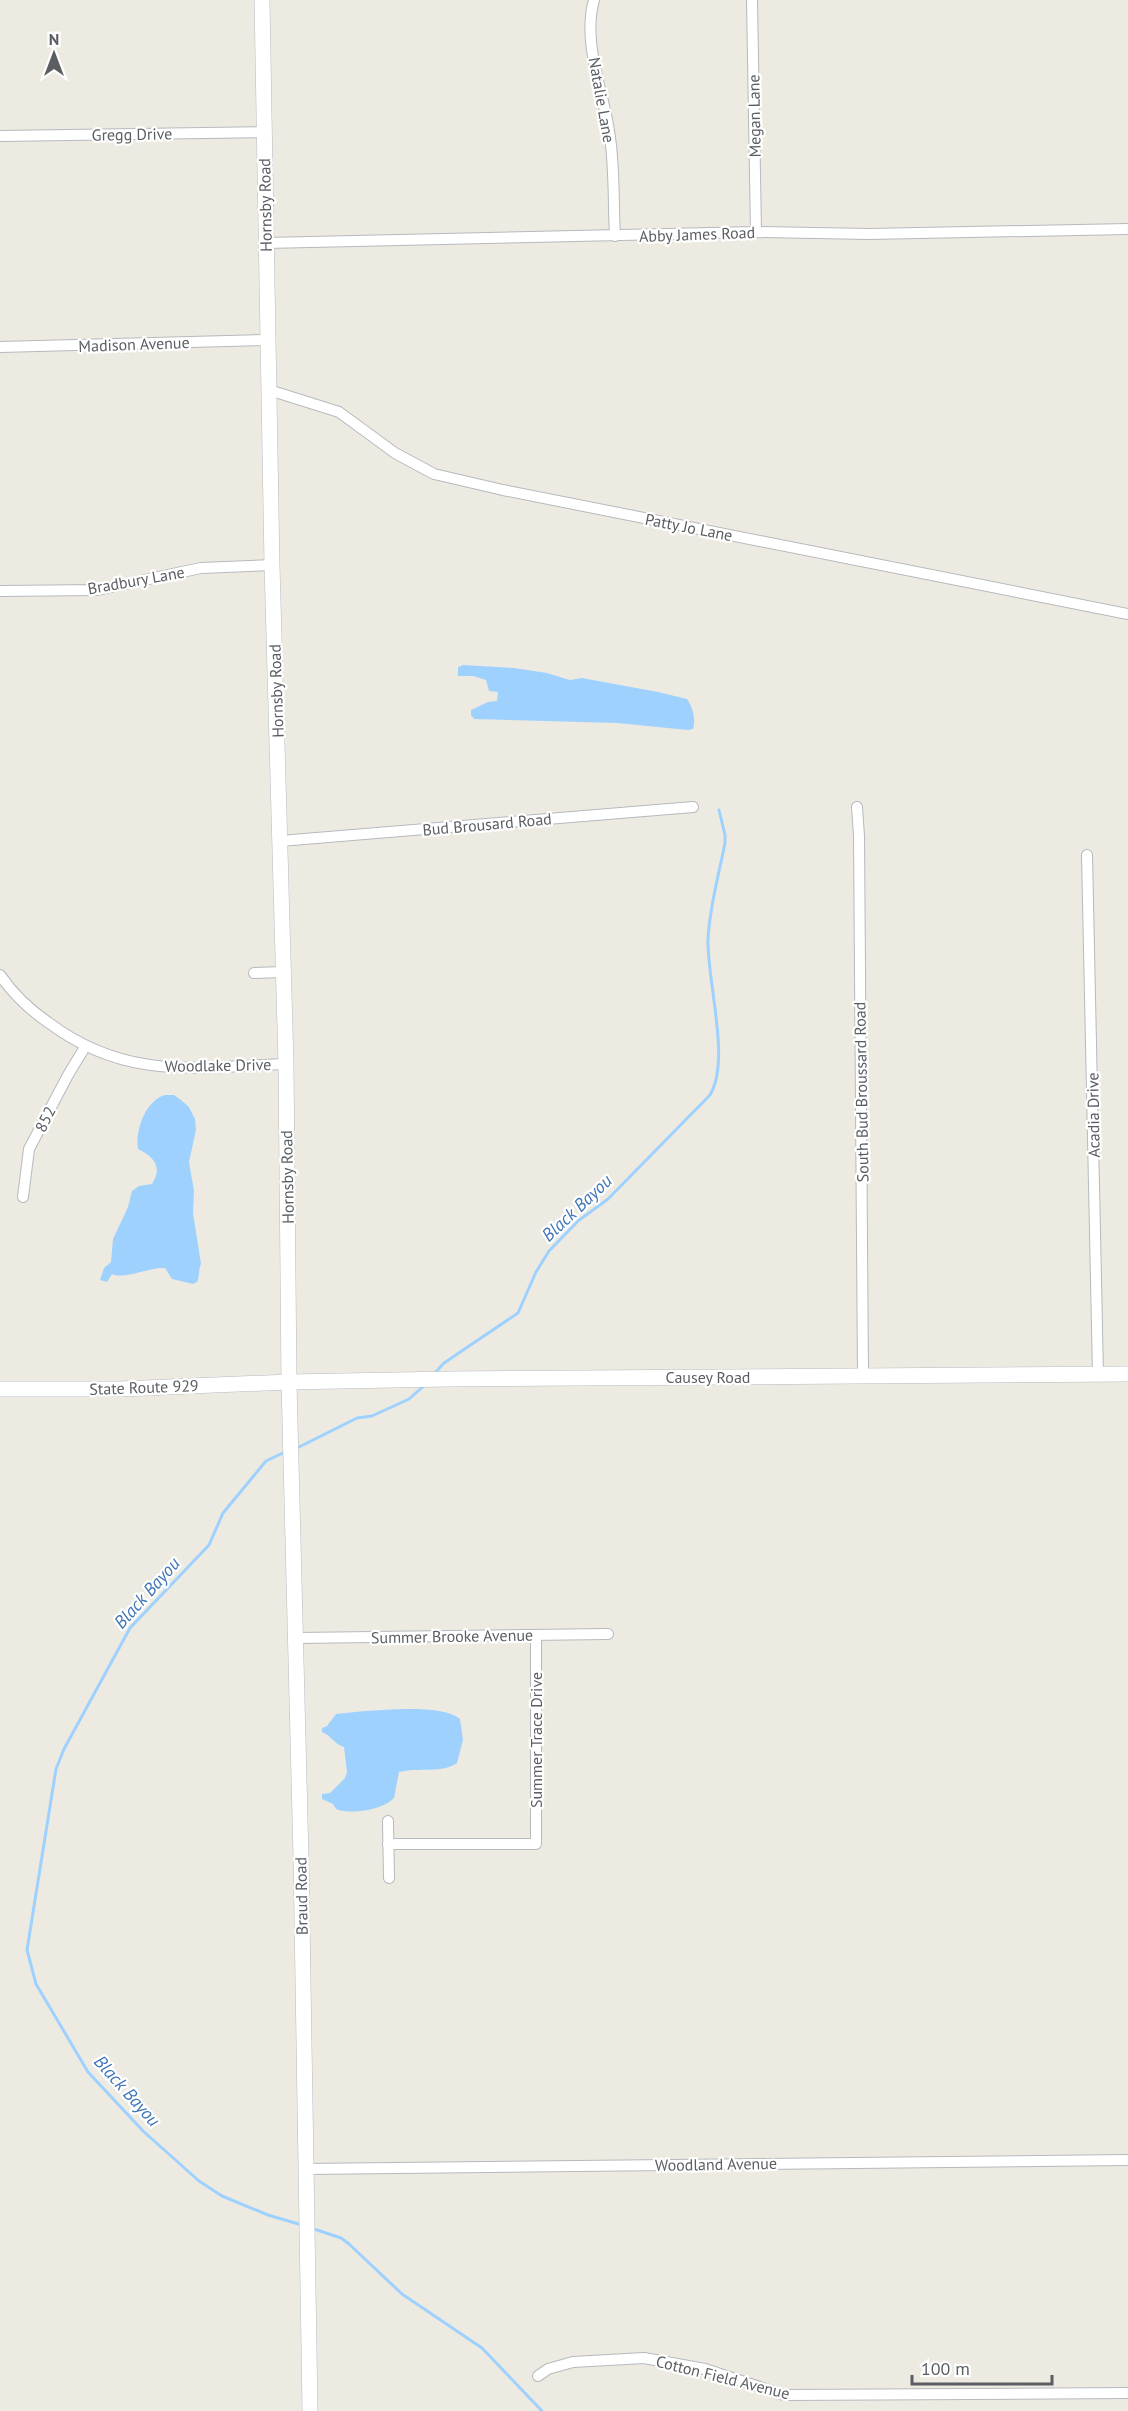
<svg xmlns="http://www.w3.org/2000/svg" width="1128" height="2411" font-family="'PT Sans',sans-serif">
  <rect width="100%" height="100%" fill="#edebe1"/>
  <g fill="#9fd1ff">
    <path d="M463,665L514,668L547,673L570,680L582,678L658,692L687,699C693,708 696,719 693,729L688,730L617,723L474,719L471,715V710L488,702L497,701L498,692L489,691L486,680L473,676H458V667Z"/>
    <path d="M165,1095H174L181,1100L189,1107L195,1119L196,1130L189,1162L194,1191L193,1213L201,1264C198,1271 200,1275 197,1282L193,1284L172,1279L165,1268C150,1267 123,1280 112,1274L107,1282L100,1280L104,1268L111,1262L113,1239L128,1207L132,1191L139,1186L152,1184C163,1167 154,1157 138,1149C135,1130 146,1100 165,1095Z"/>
    <path d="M365,1711C388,1710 442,1704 460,1719L463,1740L457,1763C442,1774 417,1767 399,1772L394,1798C383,1810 351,1815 336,1809L333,1804L322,1799V1794L330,1793L345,1778L347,1772L344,1747C334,1744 332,1736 322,1732V1728L327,1726L336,1714Z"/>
  </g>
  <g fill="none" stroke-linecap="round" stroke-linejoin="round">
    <g stroke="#9fd1ff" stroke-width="3">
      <path d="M434,1374L444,1363L518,1313L536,1272L549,1251L578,1221L608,1199L710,1095C731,1060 707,982 708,940C709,909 719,874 725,843V835L719,810"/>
      <path d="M297,1448L357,1418L372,1416L409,1399L426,1384"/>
      <path d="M285,1452L266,1461L223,1513L209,1545L130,1628L64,1749L56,1769L27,1950L36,1984L88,2072L143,2131L199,2181L222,2196L268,2215L302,2225"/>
      <path d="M311,2228L341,2238L349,2244L402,2294L482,2348L542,2411"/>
    </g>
    <g stroke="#b7b9be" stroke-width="12">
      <g id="street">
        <path d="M594,0C582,42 603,90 609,131C615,165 613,202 615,236"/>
        <path d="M752,0L756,232"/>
        <path d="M0,136L265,132"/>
        <path d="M266,243L756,232L869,234L1128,229"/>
        <path d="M0,347L268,340"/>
        <path d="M269,390L339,412L395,453L434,474L503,490L1128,614"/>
        <path d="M0,591L97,590L201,568L272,565"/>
        <path d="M857,807L859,836L863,1376"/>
        <path d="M280,841L693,807"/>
        <path d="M1087,855L1098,1374"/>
        <path d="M254,973L283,972"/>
        <path d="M0,975C13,994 30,1010 49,1023C127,1081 195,1067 286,1064"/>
        <path d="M23,1197L29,1149L68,1075L85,1047"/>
        <path d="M297,1638L608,1634"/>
        <path d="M388,1821L389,1878"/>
        <path d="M388,1844H536V1635"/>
        <path d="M305,2169L1128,2160"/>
        <path d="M538,2376L548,2369L573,2362L644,2358L705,2369L784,2395L1128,2393"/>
      </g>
    </g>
    <g stroke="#b7bac0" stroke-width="16">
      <g id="secondary">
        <path d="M262,0L272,565L286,1064L289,1382L301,1858L310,2411"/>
        <path d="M0,1389H120L289,1382L448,1379L1128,1374"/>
      </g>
    </g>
    <use href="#street" stroke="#fff" stroke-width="10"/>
    <use href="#secondary" stroke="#fff" stroke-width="15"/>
  </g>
  <g text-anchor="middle" stroke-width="4.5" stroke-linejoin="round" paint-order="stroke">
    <g font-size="16" fill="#5a5d62" stroke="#fff">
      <text transform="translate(602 100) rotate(80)" y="6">Natalie Lane</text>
      <text transform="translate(754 116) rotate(-91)" y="6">Megan Lane</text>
      <text transform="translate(132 134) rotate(-1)" y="6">Gregg Drive</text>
      <text transform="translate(265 205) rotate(-91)" y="6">Hornsby Road</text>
      <text transform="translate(697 234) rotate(-2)" y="6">Abby James Road</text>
      <text transform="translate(134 344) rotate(-2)" y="6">Madison Avenue</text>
      <text transform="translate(689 527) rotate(11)" y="6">Patty Jo Lane</text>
      <text transform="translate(136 580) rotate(-10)" y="6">Bradbury Lane</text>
      <text transform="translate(276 691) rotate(-92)" y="6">Hornsby Road</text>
      <text transform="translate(487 824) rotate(-5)" y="6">Bud Brousard Road</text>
      <text transform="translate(218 1065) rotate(-1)" y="6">Woodlake Drive</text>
      <text transform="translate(861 1092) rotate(-91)" y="6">South Bud Broussard Road</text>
      <text transform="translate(1093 1115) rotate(-91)" y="6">Acadia Drive</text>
      <text transform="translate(45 1119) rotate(-63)" y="6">852</text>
      <text transform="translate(287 1177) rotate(-91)" y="6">Hornsby Road</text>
      <text x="708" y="1383">Causey Road</text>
      <text transform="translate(144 1387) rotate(-2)" y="6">State Route 929</text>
      <text transform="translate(452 1636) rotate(-1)" y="6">Summer Brooke Avenue</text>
      <text transform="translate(536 1740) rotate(-90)" y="6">Summer Trace Drive</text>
      <text transform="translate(301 1896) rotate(-91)" y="6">Braud Road</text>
      <text transform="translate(716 2164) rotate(-1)" y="6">Woodland Avenue</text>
      <text transform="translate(723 2377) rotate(14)" y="6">Cotton Field Avenue</text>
    </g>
    <g font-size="18" font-style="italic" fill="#3f75ba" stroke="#fff">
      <text transform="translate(577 1208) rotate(-43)" y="6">Black Bayou</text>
      <text transform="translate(147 1593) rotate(-48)" y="6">Black Bayou</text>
      <text transform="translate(127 2091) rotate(48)" y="6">Black Bayou</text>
    </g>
  </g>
  <g transform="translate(54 54)" stroke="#ffffff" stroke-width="4.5" paint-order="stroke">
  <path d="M0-4.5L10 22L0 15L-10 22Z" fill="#5a5d62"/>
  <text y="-9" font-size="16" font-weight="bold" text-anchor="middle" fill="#5a5d62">N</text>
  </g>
  <path d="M912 2375v9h140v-9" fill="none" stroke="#5a5d62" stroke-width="3"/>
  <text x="921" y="2375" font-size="18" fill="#5a5d62" stroke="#ffffff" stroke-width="4.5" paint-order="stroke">100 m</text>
</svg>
